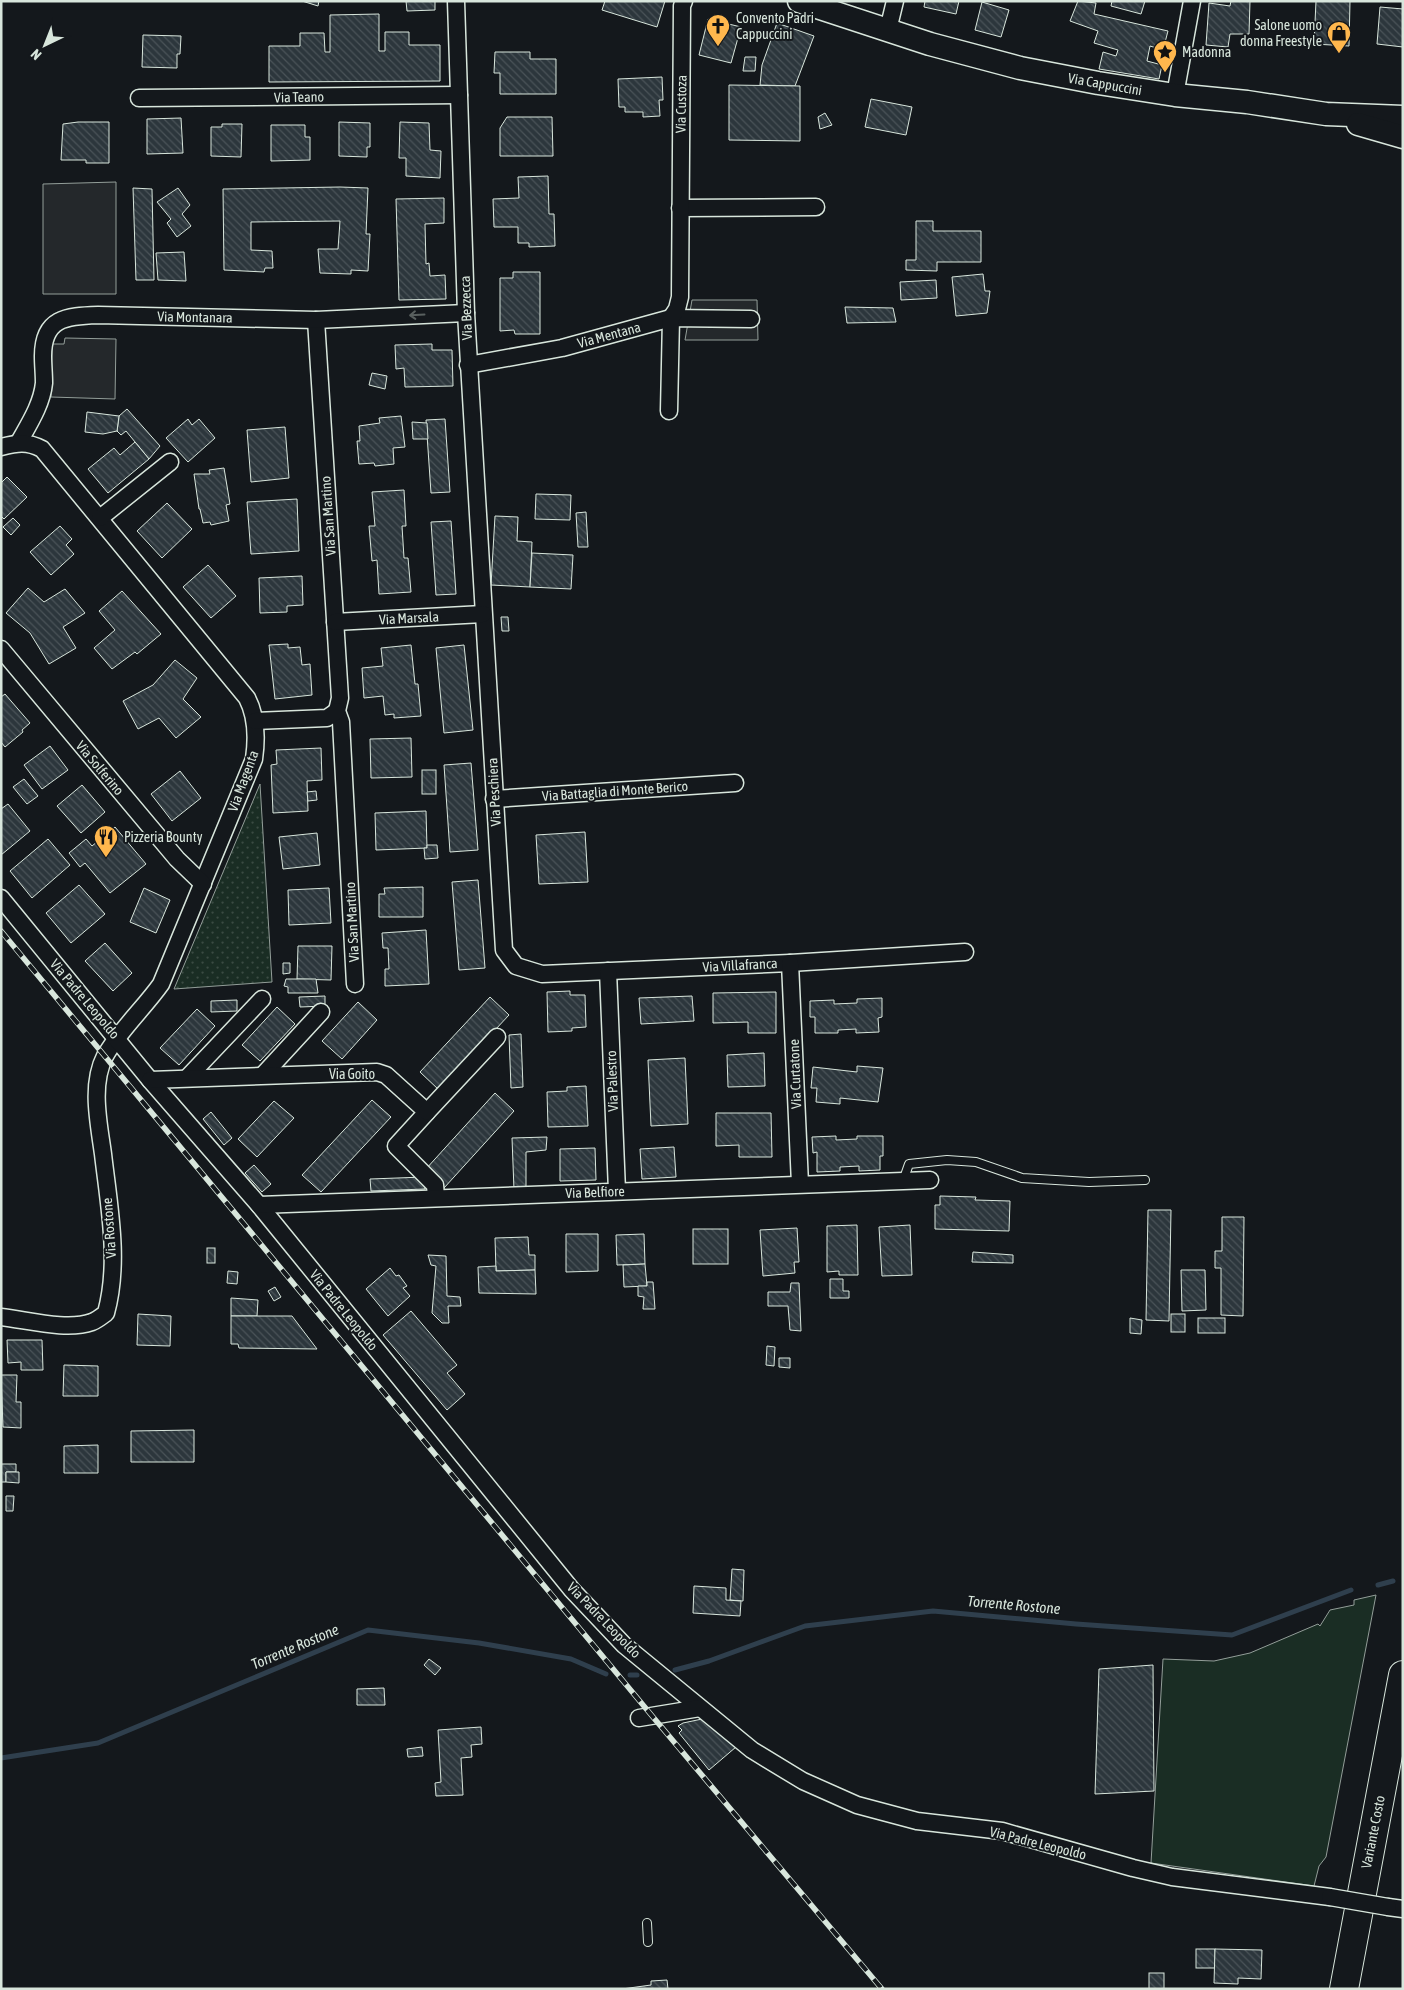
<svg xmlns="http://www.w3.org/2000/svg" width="1404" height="1990" font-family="'Asap Condensed',sans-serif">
  <defs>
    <pattern id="park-dots" width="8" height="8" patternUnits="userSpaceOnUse" patternTransform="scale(1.25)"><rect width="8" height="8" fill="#1a2d24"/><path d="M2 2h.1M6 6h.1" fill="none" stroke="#3b4b43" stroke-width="1.8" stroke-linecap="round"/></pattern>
    <pattern id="building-back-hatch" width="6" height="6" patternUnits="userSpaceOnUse" patternTransform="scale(1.25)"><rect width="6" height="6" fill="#2c363c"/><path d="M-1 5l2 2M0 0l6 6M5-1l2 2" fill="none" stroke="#4a5358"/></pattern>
  </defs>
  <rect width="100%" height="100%" fill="#14181c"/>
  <path fill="#1a2d24" stroke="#939e99" d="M1376,1595L1326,1857L1319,1866L1314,1886L1151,1863L1163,1659L1214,1661L1250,1653L1318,1624L1320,1626L1330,1610L1354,1605V1600Z"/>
  <path fill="url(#park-dots)" stroke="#939e99" d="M260,784L272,982L174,989Z"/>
  <g fill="#24282b" stroke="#939e99">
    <path d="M116,182V294H43V184Z"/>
    <path d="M692,300H757L758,340H685Z"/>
    <path d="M65,338L116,339L115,399L51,397L52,344H64Z"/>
  </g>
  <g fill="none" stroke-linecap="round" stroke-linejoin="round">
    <g stroke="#2f3f4d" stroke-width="5">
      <path d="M1378,1585L1393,1581"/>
      <path d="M675,1670L709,1661L805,1626L933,1611L1076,1624L1232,1635L1351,1590"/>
      <path d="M630,1675H637"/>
      <path d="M1,1758L98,1743L368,1630L479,1643L571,1659L606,1674"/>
    </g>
  </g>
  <g fill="url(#building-back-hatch)" stroke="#d8e6dc">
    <path d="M302,1H319L318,6Z"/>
    <path d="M406,1H435V10L407,11Z"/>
    <path d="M605,1H665L657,27L602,10Z"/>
    <path d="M925,1H959L956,14L924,7Z"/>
    <path d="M1078,1L1096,3L1094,14L1168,31L1163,50L1150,46L1147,61L1162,65L1159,79L1099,69L1103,52L1116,56L1118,50L1094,43L1098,31L1070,21Z"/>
    <path d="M1112,1H1145L1141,14L1111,6Z"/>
    <path d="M1231,1H1250L1249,34H1230L1228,47L1206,45L1209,3L1230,6Z"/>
    <path d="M1316,1H1350L1349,46L1314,44Z"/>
    <path d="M982,2L1009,10L1001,37L975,30Z"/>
    <path d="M1380,7L1403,9V47L1377,44Z"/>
    <path d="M379,14V51H385V32H409V45H440V81L269,82V46H300V33H324L325,52H330V15Z"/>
    <path d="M708,19L741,27L731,63L699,55Z"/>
    <path d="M777,23L814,36L795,86L760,85L762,65Z"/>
    <path d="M143,35L181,36L180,54H177V68L142,67Z"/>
    <path d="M495,52H530V59H556V94H500V73H494Z"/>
    <path d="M745,57H756L755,71H743Z"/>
    <path d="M662,77L663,100H659L660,116L643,117V112H625V107H619L618,79Z"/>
    <path d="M729,85L800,86V141L729,140Z"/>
    <path d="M871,99L912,107L906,135L865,127Z"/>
    <path d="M825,113L832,125L820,129L818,117Z"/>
    <path d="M507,117H552L553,156H500V128Z"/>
    <path d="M181,118L183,153L147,154V119Z"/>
    <path d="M78,122H109V163H86V160H61L63,124Z"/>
    <path d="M339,122L370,123V147H367V157L339,156Z"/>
    <path d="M400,122L429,123L430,150L441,151L440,178L406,176V158H399Z"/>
    <path d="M222,124H242L241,157L211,156V127H222Z"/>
    <path d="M271,125H305V137H310V160L271,161Z"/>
    <path d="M548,176L549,214H554L555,246L529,247V243H518V227H494L493,199L519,198L518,177Z"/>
    <path d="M340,187L368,188L366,234H370L368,271L351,270V274L320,273L318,249H338L340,221L251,222V250L272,251L273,268H265L264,272L224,270L223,189Z"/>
    <path d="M133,188L152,189L154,280H136Z"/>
    <path d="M178,188L190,205L182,214L191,226L177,237L167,223L171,219L157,202Z"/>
    <path d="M444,198V223L425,224L426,264L429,263L430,276L445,275L446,299L399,300L396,199Z"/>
    <path d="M916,221H933V231H981V262H937V271L906,270V260H916Z"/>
    <path d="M184,252L186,281L158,280L156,253Z"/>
    <path d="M513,272H540V334H515L514,330L500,331V278H513Z"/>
    <path d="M983,274L985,291H990L987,313L956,316L952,277Z"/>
    <path d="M936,280L937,298L901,300L900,282Z"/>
    <path d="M845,307L893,308L896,322L847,323Z"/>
    <path d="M432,344V350H452L453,386L405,387L404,368L396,369L395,345Z"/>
    <path d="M372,373L387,376L385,389L369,385Z"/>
    <path d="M127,409L160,446L149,459L126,431L121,435L117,431L119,416Z"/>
    <path d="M87,412L119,416L117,431L103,434L85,432Z"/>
    <path d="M401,416L405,447L393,448L394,464L375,466L374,463L359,464L357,441H360L359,426L380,423L379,418Z"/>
    <path d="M188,419L192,425L199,419L215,438L188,462L166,438Z"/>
    <path d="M445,419L450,492L431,493L426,420Z"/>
    <path d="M412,422L427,423L428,439H413Z"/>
    <path d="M285,427L289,478L251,482L247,430Z"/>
    <path d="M135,442L149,459L108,493L88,469L114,448L120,455Z"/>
    <path d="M224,468L230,504L226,505L229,521L211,525L210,522L203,523L200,509H199L194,474H210L209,470Z"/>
    <path d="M7,477L27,497L4,519L1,516V483Z"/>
    <path d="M404,490L406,526H402L404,558H408L411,592L379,594L377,560L372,561L369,526H375L372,492Z"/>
    <path d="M536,494L571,495L570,520L535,519Z"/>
    <path d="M297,499L299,551L251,554L247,502Z"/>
    <path d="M167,503L192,529L162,558L137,531Z"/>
    <path d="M586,512L588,547H578L576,513Z"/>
    <path d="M495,516L518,517L517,541L532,542L530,587L491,585Z"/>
    <path d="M13,518L20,525L11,535L3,527Z"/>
    <path d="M451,521L456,594L436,595L431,522Z"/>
    <path d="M60,526L72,539L66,545L74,554L51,575L30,552Z"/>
    <path d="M532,553L573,555L571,589L530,587Z"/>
    <path d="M208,565L236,596L211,618L183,587Z"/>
    <path d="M302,576L303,605L287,606V612L260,613L259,578Z"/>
    <path d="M28,588L44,602L65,589L85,613L63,627L76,648L49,664L30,633L6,613Z"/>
    <path d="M122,591L161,634L137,654L135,652L112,669L94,648L115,630L99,611Z"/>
    <path d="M501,617H508L509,631H502Z"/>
    <path d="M288,644V648L300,647L302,665L310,664L312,695L275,699L269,645Z"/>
    <path d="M411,645L415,684H418L421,716L394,718V714L385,715L383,696L364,698L362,668L383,666L381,648Z"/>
    <path d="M464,645L473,730L444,733L436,648Z"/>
    <path d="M175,660L197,678L183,699L201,717L176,738L159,718L138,729L123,701L153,685Z"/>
    <path d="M5,694L30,723L22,730L23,732L5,747L1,742V697Z"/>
    <path d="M411,738L412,777L371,778L370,739Z"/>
    <path d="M50,746L68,770L42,789L24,765Z"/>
    <path d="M321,748L322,780L307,781L308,811L273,813L271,765L277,764L276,750Z"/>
    <path d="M471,763L478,850L450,852L444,765Z"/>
    <rect x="422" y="770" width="14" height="24"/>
    <path d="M180,771L201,798L172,821L151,794Z"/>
    <path d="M24,779L38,796L27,804L13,787Z"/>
    <path d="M82,785L105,812L81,833L57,806Z"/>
    <path d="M316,791L317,800L308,801L307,792Z"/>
    <path d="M8,804L30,831L1,855V809Z"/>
    <path d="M426,811L427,848L376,850L375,813Z"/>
    <path d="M115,827L146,864L110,893L85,863L80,867L69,853L86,839L92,846Z"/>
    <path d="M585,832L588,882L539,884L536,835Z"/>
    <path d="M317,833L320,865L283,869L279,837Z"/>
    <path d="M48,839L70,865L32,898L10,871Z"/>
    <path d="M427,845H437L438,858L425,859L424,848H427Z"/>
    <path d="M478,880L485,968L459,970L452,882Z"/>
    <path d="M79,885L105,914L71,943L46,913Z"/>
    <path d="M423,887V917H379V894H385L384,888Z"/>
    <path d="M144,888L170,900L156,933L130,922Z"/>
    <path d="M329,888L331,923L289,925L288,890Z"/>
    <path d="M426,930L429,984L385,986V969H389L388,948H383L382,933Z"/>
    <path d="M105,943L132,973L113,991L85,961Z"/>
    <path d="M298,946H332L331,980L297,979Z"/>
    <path d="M283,963H290V973L283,974Z"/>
    <path d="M286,979H316L318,993H288V987L284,986Z"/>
    <path d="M570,991V995H585L586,1027L572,1028V1031L548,1032L547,992Z"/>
    <path d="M776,992V1033H748V1022L713,1023V993Z"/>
    <path d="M325,996V1006L300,1007L299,997Z"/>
    <path d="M692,996L694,1021L641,1024L639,998Z"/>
    <path d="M490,997L509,1015L439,1090L420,1072Z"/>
    <path d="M882,998V1017L878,1018L879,1032L856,1033V1029L838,1030V1033H815V1017H810V1001L834,1000V1004L857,1003V999Z"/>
    <path d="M237,1000V1011L211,1012V1001Z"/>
    <path d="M358,1002L377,1020L342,1059L322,1041Z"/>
    <path d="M277,1007L295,1024L260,1061L242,1045Z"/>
    <path d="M197,1009L215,1026L179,1065L160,1048Z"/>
    <path d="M521,1034L523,1087L511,1088L509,1035Z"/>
    <path d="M764,1053L765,1086L728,1087L727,1055Z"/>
    <path d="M685,1058L688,1124L651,1126L648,1060Z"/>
    <path d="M857,1066L883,1068L878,1102L840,1098V1104L816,1102L817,1088H811L813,1067L857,1072Z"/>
    <path d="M586,1086L588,1126L548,1127L547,1092L567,1091V1087Z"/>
    <path d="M495,1093L514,1111L444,1188L425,1170Z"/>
    <path d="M372,1100L391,1117L321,1192L302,1175Z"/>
    <path d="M274,1101L294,1118L257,1157L238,1139Z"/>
    <path d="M211,1112L232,1138L224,1145L203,1119Z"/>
    <path d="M716,1113H771L772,1157H739V1145L716,1146Z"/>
    <path d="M836,1136V1140L857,1139V1136H883V1156H880V1170L859,1171V1166L840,1167V1171L817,1172V1152L813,1153L812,1137Z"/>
    <path d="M547,1137L546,1150L526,1152V1189L514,1190L512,1138Z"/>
    <path d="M674,1147L676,1177L642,1179L640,1149Z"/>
    <path d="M595,1148L596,1180L560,1181V1149Z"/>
    <path d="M254,1165L271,1184L262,1192L245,1173Z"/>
    <path d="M424,1177L425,1189L371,1191L370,1179Z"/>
    <path d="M940,1196L976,1197L975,1200L1010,1201L1009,1231L935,1229V1205H940Z"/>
    <path d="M1148,1210H1171L1169,1321L1146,1320Z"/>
    <path d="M1222,1217H1244L1243,1316L1221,1315V1268H1215V1251H1222Z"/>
    <path d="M857,1225L858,1275H839V1271L827,1272V1226Z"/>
    <path d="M910,1225L912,1275L882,1276L879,1227Z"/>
    <path d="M797,1228L799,1262H794L795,1273L763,1276L760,1230Z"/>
    <rect x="693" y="1229" width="35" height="35"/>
    <path d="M566,1234H598V1271L566,1272Z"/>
    <path d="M644,1234L645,1264L617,1265L616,1235Z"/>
    <path d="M528,1237L529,1255H535V1270L496,1271L495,1238Z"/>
    <rect x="207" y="1248" width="8" height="15"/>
    <path d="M973,1252L1013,1255V1263L972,1262Z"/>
    <path d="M428,1255L446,1256L447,1296L460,1297L461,1306H448L449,1323H442L432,1313L436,1266L431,1265Z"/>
    <path d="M645,1264L647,1286L624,1287L623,1265Z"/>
    <path d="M496,1266V1271L535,1270L536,1294L479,1293L478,1267Z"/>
    <path d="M390,1268L396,1276L399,1275L407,1286L403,1288L410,1296L388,1316L366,1289Z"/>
    <path d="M1181,1270H1205L1206,1310L1182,1311Z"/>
    <path d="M228,1271L238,1272L237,1284L227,1283Z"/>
    <path d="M830,1279H843V1291H849V1298H830Z"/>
    <path d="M647,1282H653L655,1309H643L644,1297L638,1296V1286H647Z"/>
    <path d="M791,1283H799L801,1331L790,1330L788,1306H768V1292H790Z"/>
    <path d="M275,1287L281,1297L274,1301L268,1291Z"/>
    <path d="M231,1298L258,1300L257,1316H231Z"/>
    <path d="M411,1311L457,1365L447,1373L465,1394L447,1410L383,1335Z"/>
    <path d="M138,1314L171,1316L170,1346L137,1345Z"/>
    <rect x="1171" y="1314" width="14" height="18"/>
    <path d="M231,1316H292L317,1349L239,1348L238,1344H231Z"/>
    <path d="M1130,1318L1142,1320L1141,1334L1130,1333Z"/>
    <rect x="1198" y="1318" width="27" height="15"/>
    <path d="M7,1340H42L43,1370H21V1362L8,1363Z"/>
    <path d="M767,1346L775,1347L774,1366L766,1365Z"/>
    <path d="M779,1358H790V1368L779,1367Z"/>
    <path d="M64,1365L98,1366V1396H63Z"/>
    <path d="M1,1375H17L16,1402H21V1428L3,1427Z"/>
    <path d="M194,1430V1462H131V1431Z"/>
    <path d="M98,1445V1473H64V1446Z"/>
    <path d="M1,1464H16V1472H6V1482H1Z"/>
    <path d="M6,1472H19V1483L6,1482Z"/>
    <path d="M6,1496H14L13,1511H6Z"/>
    <path d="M732,1569L744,1570L743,1601L730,1600Z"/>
    <path d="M694,1586L726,1588V1600L741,1601L740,1616L693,1613Z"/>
    <path d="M429,1659L441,1668L435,1675L424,1665Z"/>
    <path d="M1153,1665L1154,1791L1095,1794L1099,1669Z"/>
    <path d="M384,1688L385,1705H357V1689Z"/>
    <path d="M702,1719L736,1747L709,1770L679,1733L682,1730L678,1726L683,1723Z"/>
    <path d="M481,1727L482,1744L471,1745L472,1757L461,1758L463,1795L436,1796L435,1783L441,1782L438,1730Z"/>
    <path d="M422,1747L423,1756L408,1757L407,1749Z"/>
    <rect x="1196" y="1949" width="19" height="19"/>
    <path d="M1215,1949L1262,1950L1261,1979L1238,1978V1984L1214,1983Z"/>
    <rect x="1149" y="1973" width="15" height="16"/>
    <path d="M667,1980L668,1989H622L651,1985V1981Z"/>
  </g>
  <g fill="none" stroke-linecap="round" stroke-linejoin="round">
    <g stroke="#d8e6dc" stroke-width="10">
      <g id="lane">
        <path d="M903,1181L909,1164L947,1160L976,1162L1022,1178L1089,1182L1145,1180"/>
        <path d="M647,1923L648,1942"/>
      </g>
    </g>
    <g stroke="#d8e6dc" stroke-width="19">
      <g id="street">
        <path d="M456,1L466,313L504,950L516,966L542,974L790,963L965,952"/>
        <path d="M888,30L895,1"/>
        <path d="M1175,95L1192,1"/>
        <path d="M139,98L459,95"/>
        <path d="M680,208L816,207"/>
        <path d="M316,320L340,698L337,711L341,722L355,984"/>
        <path d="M468,365L562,348L671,318L751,319"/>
        <path d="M669,411L671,318L677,309L680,297L682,6L684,1"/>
        <path d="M19,442C29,424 42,404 44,383C44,374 43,365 43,356C43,318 66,316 98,315L316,320L466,313"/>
        <path d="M1,447C17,443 27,441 42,449L247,698C257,717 257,738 254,759L161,984C144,1008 119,1031 105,1056C90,1085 99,1124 103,1154C109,1206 120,1262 106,1313C102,1316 97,1320 92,1322C67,1331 28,1320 1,1317"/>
        <path d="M100,518L170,462"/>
        <path d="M335,622L483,614"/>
        <path d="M1,649L177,859L203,884"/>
        <path d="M255,721L327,718L337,711"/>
        <path d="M494,799L735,783"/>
        <path d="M1,898L150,1080L259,1205L572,1590L624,1645L752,1750L803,1781L857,1805L917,1821L1002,1831L1133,1868L1172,1877L1330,1897"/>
        <path d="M790,963L800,1184"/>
        <path d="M608,971L617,1191"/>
        <path d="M263,1075L321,1012"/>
        <path d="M187,1078L262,999"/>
        <path d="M150,1080L377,1072L386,1075L427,1112L396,1146L435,1185L436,1197"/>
        <path d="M427,1112L497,1037"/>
        <path d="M259,1205L930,1180"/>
        <path d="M639,1718L700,1708"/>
        <path d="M1388,1907L1403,1909"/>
      </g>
    </g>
    <g stroke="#d8e6dc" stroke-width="25">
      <g id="secondary">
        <path d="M799,1L930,44L1020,68L1098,83L1175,95L1247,102L1326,114L1403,117"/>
        <path d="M1358,124L1403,137"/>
      </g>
    </g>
    <g stroke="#d8e6dc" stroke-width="30">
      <path id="highway" d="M1344,1989L1403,1675"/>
    </g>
    <use href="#lane" stroke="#14181c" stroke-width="8"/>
    <use href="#street" stroke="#14181c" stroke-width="16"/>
    <use href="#secondary" stroke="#14181c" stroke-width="22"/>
    <use href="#highway" stroke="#14181c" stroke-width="28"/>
    <g stroke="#d8e6dc" stroke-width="5.5">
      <path id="rail" d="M1,931L653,1717L882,1989"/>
    </g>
    <use href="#rail" stroke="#14181c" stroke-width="4" stroke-dasharray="11" stroke-linecap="butt"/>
    <g stroke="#d8e6dc" stroke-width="19" stroke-linecap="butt">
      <path id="street-bridge" d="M1330,1897L1388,1907"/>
    </g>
    <use href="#street-bridge" stroke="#14181c" stroke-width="16"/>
  </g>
  <defs><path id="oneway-shaft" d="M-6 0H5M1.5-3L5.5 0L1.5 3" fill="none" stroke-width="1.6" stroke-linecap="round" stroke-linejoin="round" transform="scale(1.25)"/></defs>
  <use stroke="#59605f" href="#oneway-shaft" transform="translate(417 315) rotate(177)"/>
  <defs>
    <g id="church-pin" transform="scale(1.25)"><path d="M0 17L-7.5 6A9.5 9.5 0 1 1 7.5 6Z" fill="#ffb74d" stroke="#14181c"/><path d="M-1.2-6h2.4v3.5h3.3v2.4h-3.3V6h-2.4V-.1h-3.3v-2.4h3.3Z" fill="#111"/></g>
    <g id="shop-pin" transform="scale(1.25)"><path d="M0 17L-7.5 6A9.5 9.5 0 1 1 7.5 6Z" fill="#ffb74d" stroke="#14181c"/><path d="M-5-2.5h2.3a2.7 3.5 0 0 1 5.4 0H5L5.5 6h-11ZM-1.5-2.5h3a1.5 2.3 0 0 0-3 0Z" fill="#111"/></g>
    <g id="sight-pin" transform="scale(1.25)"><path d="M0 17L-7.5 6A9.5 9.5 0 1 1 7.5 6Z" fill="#ffb74d" stroke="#14181c"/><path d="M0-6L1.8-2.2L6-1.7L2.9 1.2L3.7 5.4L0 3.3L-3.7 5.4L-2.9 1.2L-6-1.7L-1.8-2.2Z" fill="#111"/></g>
    <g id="restaurant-pin" transform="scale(1.25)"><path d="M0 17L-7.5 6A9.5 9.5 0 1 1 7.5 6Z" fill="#ffb74d" stroke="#14181c"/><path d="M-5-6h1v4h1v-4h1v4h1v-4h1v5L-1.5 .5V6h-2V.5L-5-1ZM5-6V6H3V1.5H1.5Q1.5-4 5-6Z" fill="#111"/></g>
  </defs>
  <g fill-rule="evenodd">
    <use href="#church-pin" x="718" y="26"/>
    <use href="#shop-pin" x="1339" y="33"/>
    <use href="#sight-pin" x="1165" y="52"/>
    <use href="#restaurant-pin" x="106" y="837"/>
  </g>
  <g text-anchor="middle" stroke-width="4" stroke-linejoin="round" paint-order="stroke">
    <g font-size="14" fill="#d8e6dc" stroke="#14181c" text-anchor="start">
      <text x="736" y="23">Convento Padri<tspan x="736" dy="16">Cappuccini</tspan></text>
      <text x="1322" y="30" text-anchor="end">Salone uomo<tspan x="1322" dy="16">donna Freestyle</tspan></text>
      <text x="1182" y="57">Madonna</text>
      <text x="124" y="842">Pizzeria Bounty</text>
    </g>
    <g font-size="14" fill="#d8e6dc" stroke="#14181c">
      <text transform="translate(1105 84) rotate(10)" y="5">Via Cappuccini</text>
      <text transform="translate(299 97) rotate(-1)" y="5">Via Teano</text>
      <text transform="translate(681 104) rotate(-89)" y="5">Via Custoza</text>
      <text transform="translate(466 308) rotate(-92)" y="5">Via Bezzecca</text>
      <text transform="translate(195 317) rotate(1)" y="5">Via Montanara</text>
      <text transform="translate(609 335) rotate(-15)" y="5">Via Mentana</text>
      <text transform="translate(328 516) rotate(-94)" y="5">Via San Martino</text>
      <text transform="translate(409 618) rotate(-3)" y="5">Via Marsala</text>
      <text transform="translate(100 768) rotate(50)" y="5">Via Solferino</text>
      <text transform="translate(243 781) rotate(-70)" y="5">Via Magenta</text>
      <text transform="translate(615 791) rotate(-4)" y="5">Via Battaglia di Monte Berico</text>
      <text transform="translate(494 792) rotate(-93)" y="5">Via Peschiera</text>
      <text transform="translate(352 922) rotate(-93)" y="5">Via San Martino</text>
      <text transform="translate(740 965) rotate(-3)" y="5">Via Villafranca</text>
      <text transform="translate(85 999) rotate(50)" y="5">Via Padre Leopoldo</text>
      <text x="352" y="1079">Via Goito</text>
      <text transform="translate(795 1074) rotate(-92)" y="5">Via Curtatone</text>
      <text transform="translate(612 1081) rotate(-92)" y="5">Via Palestro</text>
      <text transform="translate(595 1192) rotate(-2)" y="5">Via Belfiore</text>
      <text transform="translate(109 1228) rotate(-94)" y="5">Via Rostone</text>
      <text transform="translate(344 1310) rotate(51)" y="5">Via Padre Leopoldo</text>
      <text transform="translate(604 1620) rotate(46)" y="5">Via Padre Leopoldo</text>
      <text transform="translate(1373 1832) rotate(-79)" y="5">Variante Costo</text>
      <text transform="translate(1038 1843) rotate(14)" y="5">Via Padre Leopoldo</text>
    </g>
    <g font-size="15" font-style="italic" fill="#d8e6dc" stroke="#14181c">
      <text transform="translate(1014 1605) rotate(5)" y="5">Torrente Rostone</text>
      <text transform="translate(295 1647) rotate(-23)" y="5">Torrente Rostone</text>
    </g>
  </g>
  <rect width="1404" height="1990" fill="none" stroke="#d8e6dc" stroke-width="5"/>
  <g transform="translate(45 45) rotate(223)" stroke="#14181c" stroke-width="4" paint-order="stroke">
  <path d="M0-4L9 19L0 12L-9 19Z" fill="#d8e6dc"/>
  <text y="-8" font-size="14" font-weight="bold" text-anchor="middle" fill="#d8e6dc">N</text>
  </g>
</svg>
